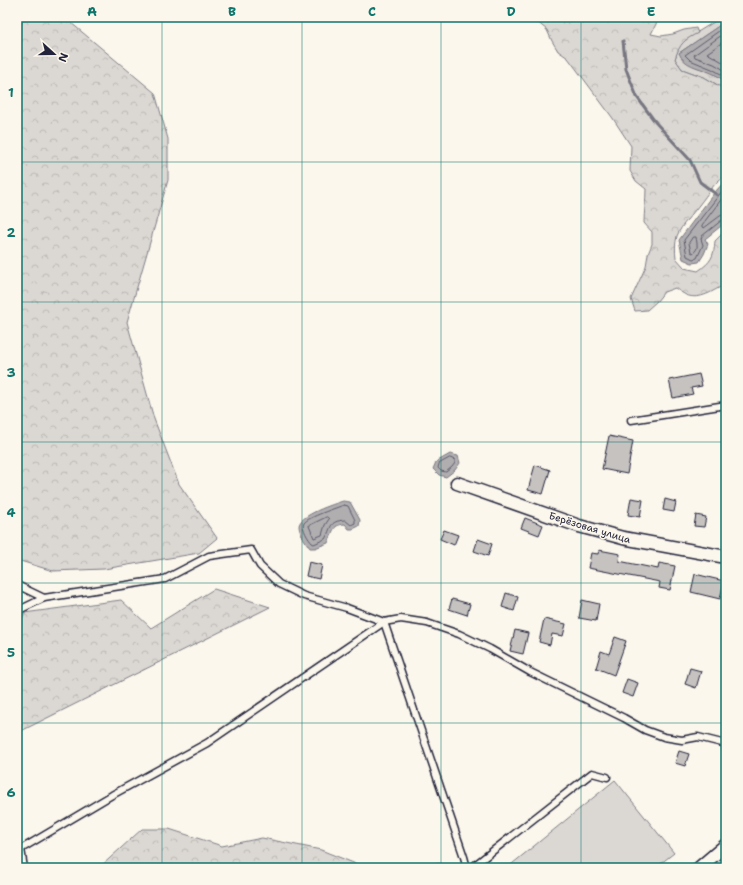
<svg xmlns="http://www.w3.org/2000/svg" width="743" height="885" font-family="'Shantell Sans',sans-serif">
  <defs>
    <pattern id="grass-tufts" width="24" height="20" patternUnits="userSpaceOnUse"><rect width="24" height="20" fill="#dbd8d3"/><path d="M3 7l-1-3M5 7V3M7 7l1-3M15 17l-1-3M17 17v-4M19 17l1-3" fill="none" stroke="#bcb9b6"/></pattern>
    <pattern id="forest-crowns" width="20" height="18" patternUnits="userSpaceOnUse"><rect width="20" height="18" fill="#dbd8d3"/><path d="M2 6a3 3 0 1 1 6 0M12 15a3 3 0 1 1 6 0" fill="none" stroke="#bcb9b6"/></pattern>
  </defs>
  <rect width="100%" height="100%" fill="#fbf7ec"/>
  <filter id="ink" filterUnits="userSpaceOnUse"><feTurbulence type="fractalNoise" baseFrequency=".025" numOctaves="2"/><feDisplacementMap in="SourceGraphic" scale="8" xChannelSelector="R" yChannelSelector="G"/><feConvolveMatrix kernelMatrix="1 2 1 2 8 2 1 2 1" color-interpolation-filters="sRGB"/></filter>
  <g filter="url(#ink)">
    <path fill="url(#grass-tufts)" stroke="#7e7d87" d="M722,17H726V21L679,53L696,67L711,72L724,80L726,82V90L704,77L682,69L675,59L679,46L688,38Z"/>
    <g fill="url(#forest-crowns)" stroke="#7e7d87">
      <path d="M17,17H64L155,93L168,139V180L127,322L154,419L179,484L217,538L199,553L104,569L53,571L17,560Z"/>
      <path d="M531,17H663L658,20L651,34L661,36L673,34L684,30L696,28L698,33C684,40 680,43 675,59L682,69L704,77L726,90V175C714,182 708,194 699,205C691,216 682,224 677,236C675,244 675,250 676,258L684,267V268L698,271C711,262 714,257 715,241L726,230V284C714,290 700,301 686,295C682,293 678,290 675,288L664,292L657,301L647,310L635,311L631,299L646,266L648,254L652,244V232L644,223C644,212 646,201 646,189L636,181L630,171L631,146L612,117L568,58L558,51L552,41L547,30Z"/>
      <path d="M214,589L270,607L17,733V639L24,613L121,600L151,628Z"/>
      <path d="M142,829H169L222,846L262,838L321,850L366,868H99Z"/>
    </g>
    <path fill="#dbd8d3" stroke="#7e7d87" d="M615,780L674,853L655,868H507Z"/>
    <g fill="#b1aeb0" stroke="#787681">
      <path d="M726,21V82C721,78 715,74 709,72C698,67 684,66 679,53Z"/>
      <path d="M726,180V222L705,239L708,244L704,254L699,262L692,263L683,259L679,240L714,193Z"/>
      <path d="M450,454L458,456L460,463L455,470L446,477L439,475L433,469L436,462Z"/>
      <path d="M343,501L350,502L360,520L359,526L353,529H349L345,524C331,525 334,532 328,543L315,548H310C306,543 299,532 299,526C299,515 334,504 343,501Z"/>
    </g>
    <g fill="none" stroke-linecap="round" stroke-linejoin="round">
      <g stroke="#5b5a6a" stroke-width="1">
        <path d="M726,26L685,55L690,60L712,69L726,77"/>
        <path d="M726,32L694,55L695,57L714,64L726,71"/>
        <path d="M726,40L707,53L726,64"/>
        <path d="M726,186L684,240L687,256L693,259L697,258L703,245L701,239L702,236L722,220H726"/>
        <path d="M726,193L702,225V227L704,228L720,216L726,214"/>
        <path d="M693,237H696C697,244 699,249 693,253L691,252L689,243Z"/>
        <path d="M450,458L455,460V463L452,467L446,472L441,471L438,468L439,464Z"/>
        <path d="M344,505L348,506L355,520V523L351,525L345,520C328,521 332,528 325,539L314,544L312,543C309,540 301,528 304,523C308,517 336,508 344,505Z"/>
        <path d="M327,517L329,519L325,525L322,535L314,538L309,526Z"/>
      </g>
      <g stroke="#787681" stroke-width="3">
        <path d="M606,17L608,19"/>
        <path d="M623,41L626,69L637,97L656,123L690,160L700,182L717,195"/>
      </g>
    </g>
    <g fill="#c6c2c0" stroke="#22223b">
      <path d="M699,374L702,386L691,388L693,394L673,398L669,380Z"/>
      <path d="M609,436L633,441L627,474L602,469Z"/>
      <path d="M535,465L550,470L543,494L528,490Z"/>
      <path d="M631,498L643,500L640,517L628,515Z"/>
      <path d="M665,499L676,502L674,512L663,510Z"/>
      <path d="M696,515L706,517L704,527L694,526Z"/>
      <path d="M525,518L543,525L539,535L521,528Z"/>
      <path d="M444,530L458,535L454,545L440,539Z"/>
      <path d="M478,539L492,544L488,556L474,551Z"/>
      <path d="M599,550L620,554L619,561L658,569L659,563L675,566L670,590L659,588L660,582L588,568L591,553L598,554Z"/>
      <path d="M309,562L322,565L319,579L306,576Z"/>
      <path d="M695,574L724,581L720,599L691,592Z"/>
      <path d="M506,593L518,597L514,611L502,607Z"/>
      <path d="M452,599L470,604L467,615L449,609Z"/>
      <path d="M582,600L599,604L596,621L579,618Z"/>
      <path d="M544,619L566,624L563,636L552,634L550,645L539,642Z"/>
      <path d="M515,630L528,633L523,654L510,651Z"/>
      <path d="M615,637L626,641L614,675L596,668L601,651L609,654Z"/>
      <path d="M690,668L701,671L696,688L685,684Z"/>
      <path d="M627,679L638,683L633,697L622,693Z"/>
      <path d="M679,751L689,754L685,766L675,763Z"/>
    </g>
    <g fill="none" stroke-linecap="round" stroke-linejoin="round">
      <g stroke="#22223b" stroke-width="9">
        <g id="service">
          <path d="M631,420L726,405"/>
          <path d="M17,585L44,598"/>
          <path d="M17,611L44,598L165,579L209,556L251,550L260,566L279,584L304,596L347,608L384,622"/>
          <path d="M384,622L464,857L467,868"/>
          <path d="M24,868L21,849L112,795L207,743L384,622L401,619L427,623L459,634L490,649L530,672L624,718L645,730L664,737L682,740L698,737L726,744"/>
          <path d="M430,868H440"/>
          <path d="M471,868L592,773L607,777"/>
        </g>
      </g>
      <g stroke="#22223b" stroke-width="15">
        <g id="minor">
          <path d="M457,483L579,526L623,538L726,557"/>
          <path d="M699,868L726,845"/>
        </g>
      </g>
      <use href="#service" stroke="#fbf7ec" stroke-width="6"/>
      <use href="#minor" stroke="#fbf7ec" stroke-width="12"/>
    </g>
  </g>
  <path fill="none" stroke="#0f766e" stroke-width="1" stroke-opacity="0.55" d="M162,17V868M302,17V868M441,17V868M581,17V868M17,162H726M17,302H726M17,442H726M17,583H726M17,723H726"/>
  <g text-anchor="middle" stroke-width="3" stroke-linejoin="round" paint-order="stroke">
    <g font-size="10" fill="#22223b" stroke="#fbf7ec">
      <text transform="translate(590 527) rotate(17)" y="4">Берёзовая улица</text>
    </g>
  </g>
  <rect width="743" height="885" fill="none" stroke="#fbf7ec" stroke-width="44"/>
  <g transform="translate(54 54) rotate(111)" stroke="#fbf7ec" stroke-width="3" paint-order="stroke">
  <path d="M0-3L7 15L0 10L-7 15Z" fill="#22223b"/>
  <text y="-6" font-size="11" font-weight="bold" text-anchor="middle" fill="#22223b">N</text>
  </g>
  <rect x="22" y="22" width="699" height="841" fill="none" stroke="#0f766e" stroke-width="1.5"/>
  <g font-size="13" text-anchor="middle" font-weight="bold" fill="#0f766e">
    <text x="92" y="16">A</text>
    <text x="232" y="16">B</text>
    <text x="372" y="16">C</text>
    <text x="511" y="16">D</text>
    <text x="651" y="16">E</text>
    <text x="11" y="97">1</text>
    <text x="11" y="237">2</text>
    <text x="11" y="377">3</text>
    <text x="11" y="517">4</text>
    <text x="11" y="657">5</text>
    <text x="11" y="797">6</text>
  </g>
</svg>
